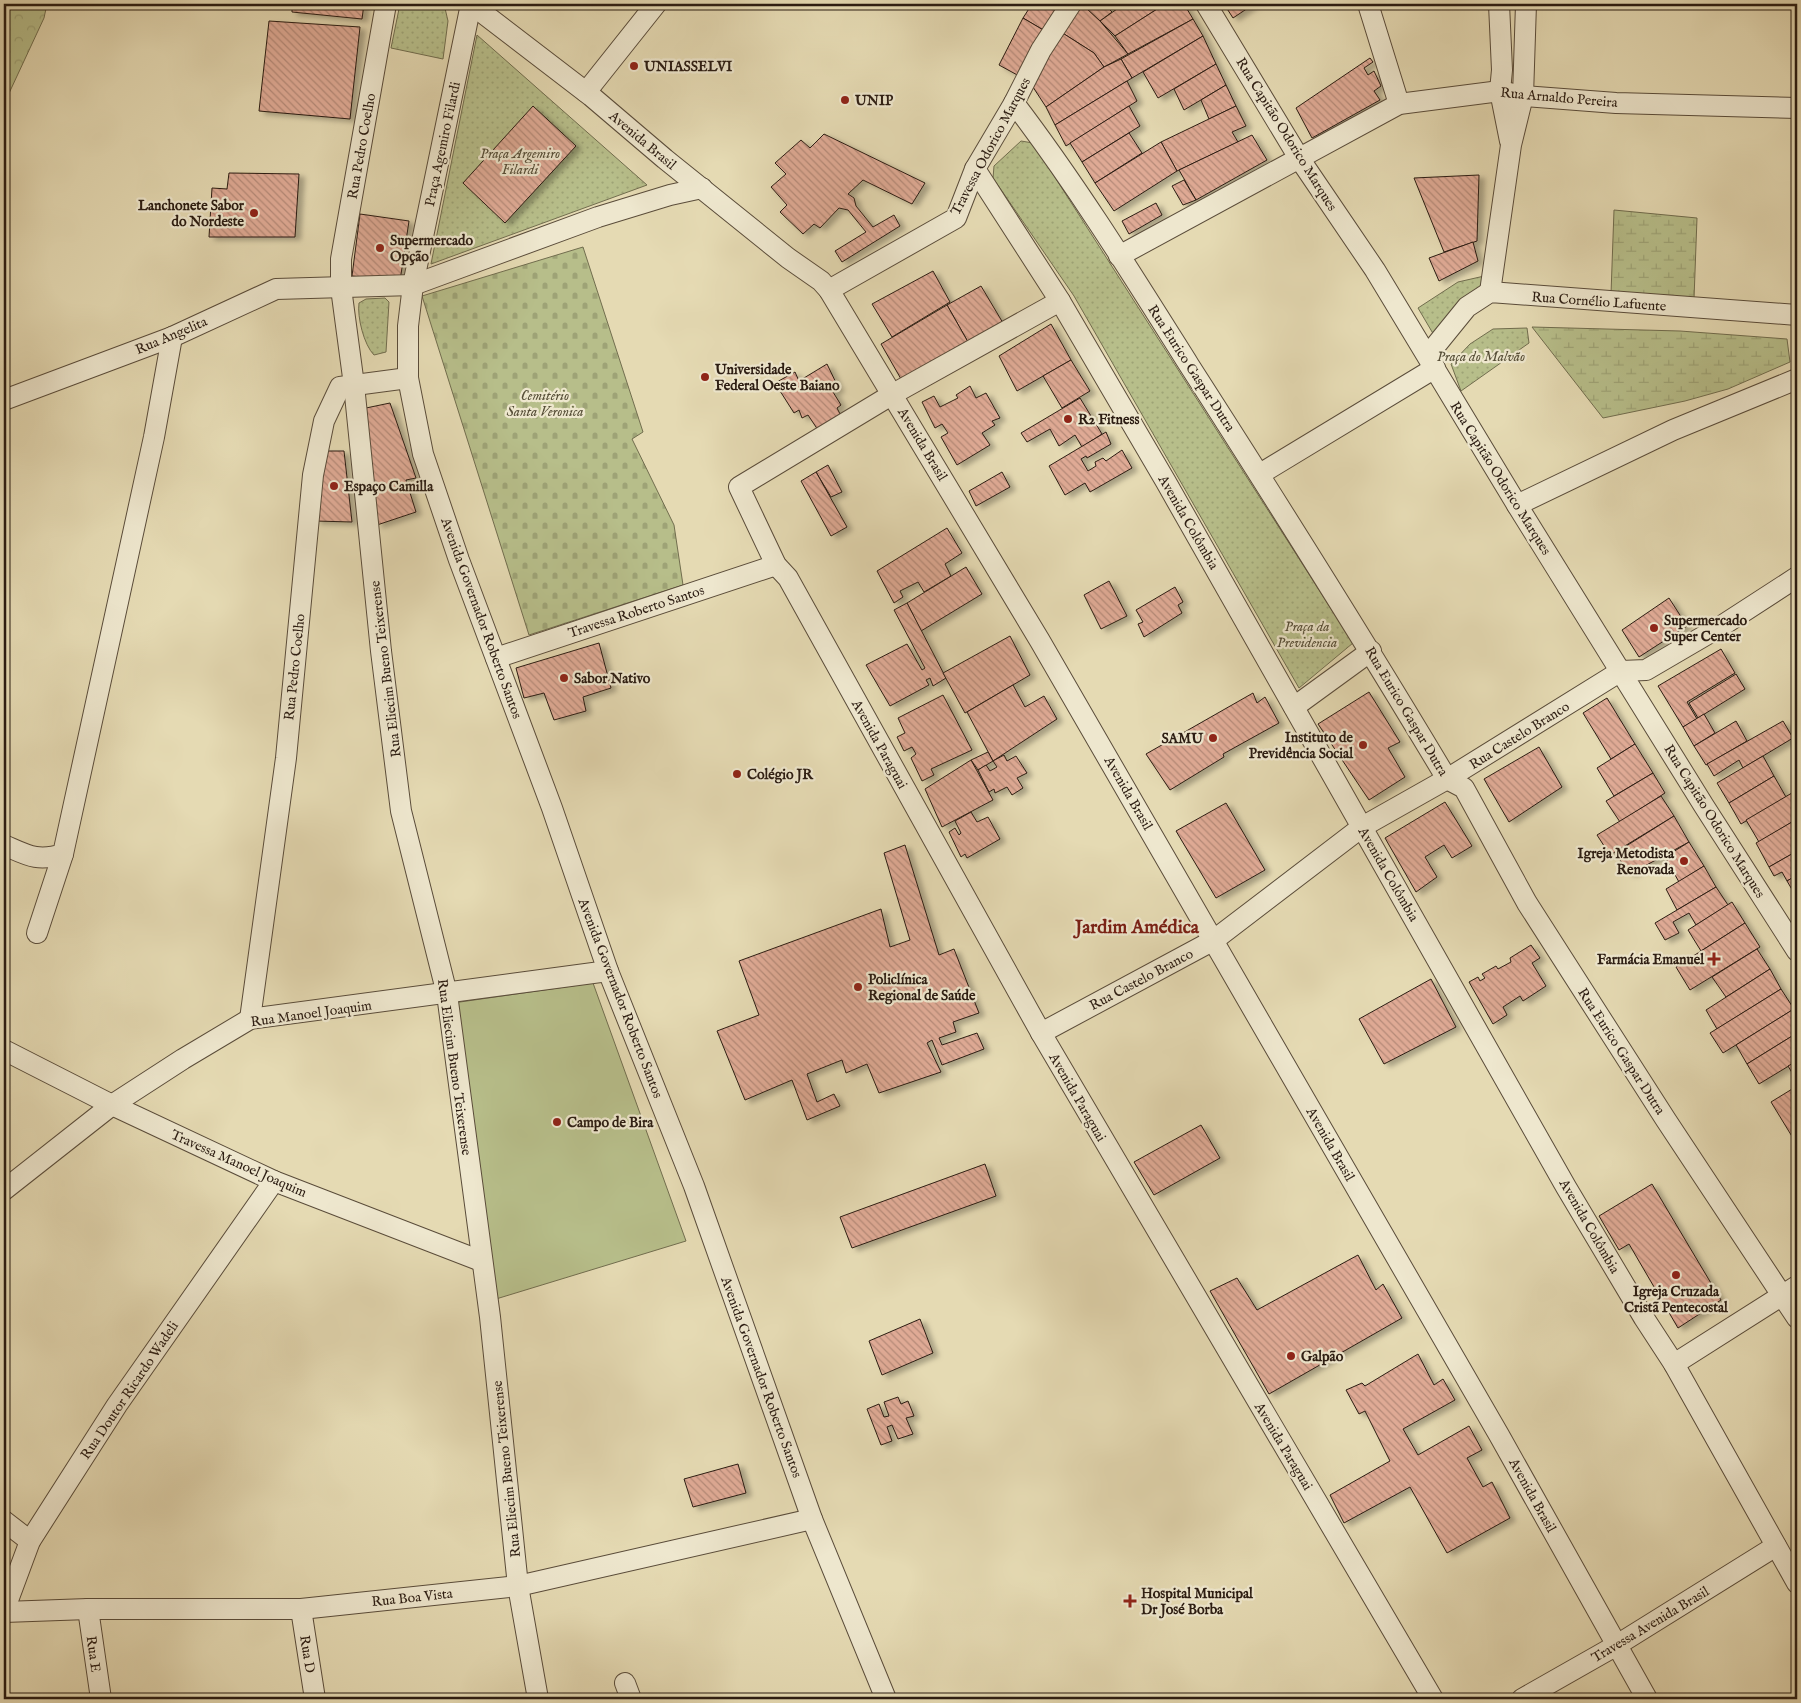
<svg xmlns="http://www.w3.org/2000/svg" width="1801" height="1703" font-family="'IM FELL English',serif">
  <defs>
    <pattern id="forest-crowns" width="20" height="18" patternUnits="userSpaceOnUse" patternTransform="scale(1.25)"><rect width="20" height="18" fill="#b7be8a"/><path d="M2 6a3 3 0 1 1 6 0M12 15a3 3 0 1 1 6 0" fill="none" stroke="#9ea376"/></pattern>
    <pattern id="wetland-marsh" width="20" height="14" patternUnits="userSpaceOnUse" patternTransform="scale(1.25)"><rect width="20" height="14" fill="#b7be8a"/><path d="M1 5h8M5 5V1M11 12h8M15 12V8" fill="none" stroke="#9ea376"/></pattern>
    <pattern id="cemetery-stones" width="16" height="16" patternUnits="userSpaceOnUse" patternTransform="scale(1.25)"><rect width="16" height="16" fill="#b7be8a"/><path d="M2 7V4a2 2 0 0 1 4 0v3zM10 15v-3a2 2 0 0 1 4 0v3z" fill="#9ea376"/></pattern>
    <pattern id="park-dots" width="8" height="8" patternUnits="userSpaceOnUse" patternTransform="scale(1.25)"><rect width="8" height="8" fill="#b7be8a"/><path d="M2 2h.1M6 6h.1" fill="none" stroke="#9ea376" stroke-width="1.8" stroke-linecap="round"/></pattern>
    <pattern id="building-back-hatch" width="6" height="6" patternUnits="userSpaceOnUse" patternTransform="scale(1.25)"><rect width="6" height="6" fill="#dfaa95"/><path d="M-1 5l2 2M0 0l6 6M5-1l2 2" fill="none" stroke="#b58a78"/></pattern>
    <filter id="shadow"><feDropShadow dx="5.5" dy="3" stdDeviation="2.5" flood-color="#0004"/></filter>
  </defs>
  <rect width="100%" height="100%" fill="#e5dab3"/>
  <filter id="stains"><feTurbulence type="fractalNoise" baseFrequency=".004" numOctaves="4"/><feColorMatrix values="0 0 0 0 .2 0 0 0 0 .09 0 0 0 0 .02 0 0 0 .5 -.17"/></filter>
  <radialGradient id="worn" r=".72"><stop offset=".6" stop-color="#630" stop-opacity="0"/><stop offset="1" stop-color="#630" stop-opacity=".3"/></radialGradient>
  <path fill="#b7be8a" stroke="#716d4e" d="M593,983L686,1241L496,1299L453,1003Z"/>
  <path fill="url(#forest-crowns)" stroke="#716d4e" d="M4,4H47L44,18L4,104Z"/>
  <g fill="url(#wetland-marsh)" stroke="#716d4e">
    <path d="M1614,210L1697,218L1694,299L1611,294Z"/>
    <path d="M1532,327L1680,331L1787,339L1790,362L1728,389L1685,401L1603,418Z"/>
  </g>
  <path fill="url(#cemetery-stones)" stroke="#716d4e" d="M583,247L643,432L632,439L674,525L683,585L529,635L422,296Z"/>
  <g fill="url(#park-dots)" stroke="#716d4e">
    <path d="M400,4H444L448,21L443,59L391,48Z"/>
    <path d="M477,35L647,185L431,264Z"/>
    <path d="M1021,141L1033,143L1353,643L1299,688L1074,296L993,178L994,166Z"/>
    <path d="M1493,274L1438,342L1418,308L1458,282Z"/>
    <path d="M385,298L389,302L386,352L374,355C364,345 357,317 359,303L366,299Z"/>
    <path d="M1527,328L1529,343L1461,391L1451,364L1470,344L1493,329Z"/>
  </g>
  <g fill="url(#building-back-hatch)" stroke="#2b1c12" filter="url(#shadow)">
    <path d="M292,4H364L362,19L292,12Z"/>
    <path d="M1032,4H1065L1045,31L1023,18Z"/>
    <path d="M1078,4H1082L1100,21L1128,54L1104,67L1094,53L1061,32Z"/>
    <path d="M1082,4H1104L1112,12L1100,21Z"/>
    <path d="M1124,4H1165L1115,36L1100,21Z"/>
    <path d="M1165,4H1184L1193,19L1128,54L1115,36Z"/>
    <path d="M1224,4H1254L1233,18Z"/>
    <path d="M1023,18L1045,31L1021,77L999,65Z"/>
    <path d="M1193,19L1203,36L1132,78L1121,59Z"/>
    <path d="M269,21L360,27L350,119L259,111Z"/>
    <path d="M1061,32L1094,53L1104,67L1046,107L1031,84Z"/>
    <path d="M1203,36L1216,64L1158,98L1143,72Z"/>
    <path d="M1370,58L1373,62L1364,68L1368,75L1374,71L1381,86L1374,91L1380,100L1312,138L1296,108Z"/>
    <path d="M1121,59L1132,78L1055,125L1046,107L1104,67Z"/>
    <path d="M1216,64L1226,85L1184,110L1174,89Z"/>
    <path d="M1127,81L1137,101L1066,146L1055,125Z"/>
    <path d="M1226,85L1236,106L1209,119L1201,100Z"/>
    <path d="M533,106L576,146L505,223L463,183Z"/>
    <path d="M1129,106L1140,126L1082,162L1070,143Z"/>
    <path d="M1236,106L1246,126L1232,132L1238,142L1177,171L1161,142Z"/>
    <path d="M1129,133L1142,153L1095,183L1082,162Z"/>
    <path d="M824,134L925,183L912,204L863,180L848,194L854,198L856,206L873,227L894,215L900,226L842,262L835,251L866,232L848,210L839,208L820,228L814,224L803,234L780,212L787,205L771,187L786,174L775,163L801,140L810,148Z"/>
    <path d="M1252,135L1267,160L1196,200L1179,170Z"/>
    <path d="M1161,142L1177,171L1114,211L1095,183Z"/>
    <path d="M229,173L299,174L295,237H209L212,188L227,189Z"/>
    <path d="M1479,175L1477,241L1444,252L1414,178Z"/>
    <path d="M1184,180L1196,200L1183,205L1172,186Z"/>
    <path d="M1156,203L1162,215L1129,234L1122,221Z"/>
    <path d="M360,214L409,221L400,281L352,276Z"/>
    <path d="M1473,242L1478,261L1439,281L1429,258Z"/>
    <path d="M933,271L950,302L892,337L872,304Z"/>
    <path d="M981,286L1003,323L968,342L947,305Z"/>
    <path d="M947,305L968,342L901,379L881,344Z"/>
    <path d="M1051,324L1071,360L1017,391L999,356Z"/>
    <path d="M1071,360L1090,391L1062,408L1043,376Z"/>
    <path d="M827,364L839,389L833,392L841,405L837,408L841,416L818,430L808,415L802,418L799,410L794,413L775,383L795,372L799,381Z"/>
    <path d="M970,386L976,398L986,393L1000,418L992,421L995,425L982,433L990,445L957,465L941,437L948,433L942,424L935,428L922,402L934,396L940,407L958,398L956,395Z"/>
    <path d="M1080,398L1102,434L1082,447L1075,435L1059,446L1050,429L1027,442L1021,433Z"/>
    <path d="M390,403L416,478L406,480L416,512L377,525L366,408Z"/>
    <path d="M1106,432L1111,444L1087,458L1086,456L1081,459L1088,471L1096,466L1095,462L1103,458L1106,461L1122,450L1132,468L1090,492L1085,483L1065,495L1049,466Z"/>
    <path d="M325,451H344L352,522L315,521Z"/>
    <path d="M828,465L842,492L831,497L816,472Z"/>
    <path d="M816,472L847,527L831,536L801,481Z"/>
    <path d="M1002,472L1010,487L976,506L969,491Z"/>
    <path d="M947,528L962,553L945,564L951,576L924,592L918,582L900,591L903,597L894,603L877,571Z"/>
    <path d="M966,567L982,594L921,631L907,603Z"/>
    <path d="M1109,581L1127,616L1101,629L1084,595Z"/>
    <path d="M1175,587L1183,602L1178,605L1182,613L1144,637L1138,624L1143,622L1136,610Z"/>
    <path d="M1669,598L1687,626L1639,657L1622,630Z"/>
    <path d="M907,603L946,678L933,686L930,678L926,680L929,685L890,706L866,665L907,644L922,670L925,668L894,610Z"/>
    <path d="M1010,636L1030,675L965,713L943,673Z"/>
    <path d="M599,643L611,688L583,697L586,711L554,720L544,693L524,698L516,668Z"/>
    <path d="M1721,649L1735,673L1687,702L1697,719L1683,727L1658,686Z"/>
    <path d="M1736,674L1745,689L1698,718L1689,703Z"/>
    <path d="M1013,685L1025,707L1044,696L1057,719L993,761L967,712Z"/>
    <path d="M1369,692L1400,742L1388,748L1405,777L1369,800L1318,724Z"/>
    <path d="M1253,693L1257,703L1265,697L1279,723L1223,754L1224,757L1170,790L1146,754Z"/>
    <path d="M943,695L972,750L931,769L934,775L922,781L911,758L916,754L912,747L904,751L897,737L905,733L898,718Z"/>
    <path d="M1607,698L1635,744L1611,759L1583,713Z"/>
    <path d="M1704,714L1715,733L1694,746L1683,727Z"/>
    <path d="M1736,721L1747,741L1706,765L1694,746Z"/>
    <path d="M1783,721L1793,738L1743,768L1739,760L1714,776L1707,764Z"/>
    <path d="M1635,744L1653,773L1614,796L1597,768Z"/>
    <path d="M1539,747L1562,787L1509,822L1484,779Z"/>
    <path d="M988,752L993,761L978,770L971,760Z"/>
    <path d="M1004,755L1007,761L1016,756L1027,773L1017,778L1023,788L1012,795L1007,787L995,793L994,789L989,792L978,770L986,765L990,771L997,767L993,761Z"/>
    <path d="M1763,756L1774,776L1729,803L1717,783Z"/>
    <path d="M971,760L993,800L942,827L925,789Z"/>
    <path d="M1653,773L1665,793L1620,822L1606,801Z"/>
    <path d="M1774,776L1786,797L1741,824L1729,803Z"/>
    <path d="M1797,790V819L1759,842L1746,820Z"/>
    <path d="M1661,796L1674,816L1610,855L1597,835Z"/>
    <path d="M1445,802L1472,846L1452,858L1444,845L1425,857L1437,877L1416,892L1385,838Z"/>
    <path d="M1226,803L1265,870L1216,898L1176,831Z"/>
    <path d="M971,812L977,822L988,817L1000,839L967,858L965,854L961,857L949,832L955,828L959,835L961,833L955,821Z"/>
    <path d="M1674,816L1689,842L1630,874L1615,853Z"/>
    <path d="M1797,819V851L1769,867L1756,843Z"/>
    <path d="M1689,842L1704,866L1679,882L1665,857Z"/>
    <path d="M905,845L939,955L954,949L979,1013L953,1022L956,1032L939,1038L942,1045L977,1033L984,1049L942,1065L932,1040L927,1043L941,1072L879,1093L867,1064L846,1073L842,1060L807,1074L817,1102L834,1094L840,1106L807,1120L792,1080L745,1100L717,1031L759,1015L739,961L881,909L890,947L910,940L884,853Z"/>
    <path d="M1797,851V875L1787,881L1782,872L1774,876L1769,867Z"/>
    <path d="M1704,866L1716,887L1677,910L1666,889Z"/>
    <path d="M1797,875V898L1787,881Z"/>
    <path d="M1716,887L1728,905L1696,925L1689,913L1673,922L1679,933L1665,940L1655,923Z"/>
    <path d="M1732,902L1745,923L1701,951L1688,930Z"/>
    <path d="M1745,923L1760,947L1690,990L1676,967Z"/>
    <path d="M1531,945L1540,958L1532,963L1546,986L1523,1001L1520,996L1503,1007L1507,1015L1493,1024L1469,982L1478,977L1480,981L1485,978L1482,974L1496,966L1498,969L1511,962L1510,958Z"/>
    <path d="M1757,949L1770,969L1726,997L1712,977Z"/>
    <path d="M1770,969L1781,989L1717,1029L1706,1010Z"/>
    <path d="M1431,979L1456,1027L1384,1064L1359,1019Z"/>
    <path d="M1781,989L1794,1009L1723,1053L1710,1033Z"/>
    <path d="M1797,1007V1033L1747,1064L1736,1045Z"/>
    <path d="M1797,1033V1061L1759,1084L1747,1064Z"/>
    <path d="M1797,1061V1081L1788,1066Z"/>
    <path d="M1797,1086V1143H1796L1771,1102Z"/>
    <path d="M1201,1125L1220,1158L1154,1195L1134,1162Z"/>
    <path d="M985,1164L996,1196L852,1248L840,1217Z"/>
    <path d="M1652,1184L1721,1300L1678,1328L1629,1244L1619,1250L1599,1216Z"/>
    <path d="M1358,1255L1376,1290L1383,1284L1402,1318L1269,1394L1210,1291L1237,1278L1257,1310Z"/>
    <path d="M920,1319L933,1353L882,1375L869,1341Z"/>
    <path d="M1418,1354L1434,1385L1443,1379L1455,1400L1403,1429L1418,1455L1469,1426L1482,1450L1467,1458L1483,1487L1492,1482L1510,1518L1447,1553L1410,1487L1344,1523L1330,1495L1390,1461L1365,1411L1359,1414L1346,1390L1362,1383L1365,1386Z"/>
    <path d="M898,1397L901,1404L908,1401L914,1416L906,1418L913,1434L898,1439L892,1425L887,1427L892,1441L881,1445L867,1409L879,1404L884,1417L889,1416L884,1402Z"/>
    <path d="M738,1464L746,1493L693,1507L684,1479Z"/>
  </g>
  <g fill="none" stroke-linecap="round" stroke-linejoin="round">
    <g stroke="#5a4c3a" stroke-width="22">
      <g id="minor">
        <path d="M386,4L341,259V288L354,385L381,651L401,811L447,994L490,1317L518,1586L538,1699"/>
        <path d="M471,4L591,96L665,159L788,258L821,281L829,290L1040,641L1499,1435L1647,1699"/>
        <path d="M471,4L413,285L408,326V378L423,454L459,560L552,808L608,971L694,1186L812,1519L886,1699"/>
        <path d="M1206,4L1299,158L1375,270L1517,505L1704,806L1797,951"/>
        <path d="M1368,4L1399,104"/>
        <path d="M1499,4L1502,70L1500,91L1510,141"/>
        <path d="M586,92L656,4"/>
        <path d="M1014,103C1078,187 1133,276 1189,365C1277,502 1364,640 1447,779L1464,788L1527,903L1666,1120L1797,1318"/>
        <path d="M975,169L1060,301L1166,482L1566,1187L1644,1318L1674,1364L1797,1583"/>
        <path d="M1119,256L1399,104L1500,91L1523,96L1616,103L1797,108"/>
        <path d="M829,290L956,218L975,169L1014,103L1041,50L1071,4"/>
        <path d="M1490,292L1511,145L1523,96L1526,4"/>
        <path d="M1060,301L893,394L739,487L776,565L788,578L1041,1033L1433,1699"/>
        <path d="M1428,355L1467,307L1490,292L1797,315"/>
        <path d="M4,400L172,337L276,289L413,285L598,217L670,195L702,188"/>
        <path d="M1260,474L1435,368"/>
        <path d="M1517,505L1673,430L1797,379"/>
        <path d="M496,658L776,565"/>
        <path d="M1294,707L1371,651"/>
        <path d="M4,845C27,855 37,862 63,854L154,437L172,337"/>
        <path d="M37,933L63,854"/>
        <path d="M250,1019L286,758L313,475L324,421L340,387L408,378"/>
        <path d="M1041,1033L1214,940L1362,827L1447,779L1621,671L1646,670L1723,625L1797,577"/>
        <path d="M4,1050L112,1105L274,1181L481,1261"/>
        <path d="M4,1190L112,1105L183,1059L250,1019L608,971"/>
        <path d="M1674,1364L1797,1286"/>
        <path d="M4,1521L30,1541"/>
        <path d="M88,1609L101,1699"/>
        <path d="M301,1609L315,1699"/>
        <path d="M4,1611L30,1541L117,1405L274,1181"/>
        <path d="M4,1612L88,1609H301L518,1586L812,1519"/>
        <path d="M625,1683L631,1699"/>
        <path d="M1522,1699L1617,1645L1776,1546"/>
      </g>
    </g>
    <use href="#minor" stroke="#eee7ce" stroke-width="20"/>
  </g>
  <g fill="#8f2418" stroke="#eee7ce" stroke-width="2">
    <circle cx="634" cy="66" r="5"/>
    <circle cx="845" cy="100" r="5"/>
    <circle cx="254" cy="213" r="5"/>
    <circle cx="380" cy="248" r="5"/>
    <circle cx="705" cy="377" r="5"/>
    <circle cx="1068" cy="419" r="5"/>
    <circle cx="334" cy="486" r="5"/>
    <circle cx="1654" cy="628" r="5"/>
    <circle cx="564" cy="678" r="5"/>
    <circle cx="1213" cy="738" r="5"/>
    <circle cx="1363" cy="745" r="5"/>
    <circle cx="737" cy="774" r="5"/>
    <circle cx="1684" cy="861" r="5"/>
    <path d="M1711.5 951.5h5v5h5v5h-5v5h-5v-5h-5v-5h5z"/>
    <circle cx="858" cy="987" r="5"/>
    <circle cx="557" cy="1122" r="5"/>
    <circle cx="1676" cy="1275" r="5"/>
    <circle cx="1291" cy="1356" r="5"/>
    <path d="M1127.5 1593.5h5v5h5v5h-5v5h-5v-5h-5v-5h5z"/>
  </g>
  <g text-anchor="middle" stroke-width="4.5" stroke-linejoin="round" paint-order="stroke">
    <g font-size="14" font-weight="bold" fill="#2b1c12" stroke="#eee7ce" text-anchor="start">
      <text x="644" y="71">UNIASSELVI</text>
      <text x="855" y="105">UNIP</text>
      <text x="244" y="210" text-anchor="end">Lanchonete Sabor<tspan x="244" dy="16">do Nordeste</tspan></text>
      <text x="390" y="245">Supermercado<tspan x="390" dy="16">Opção</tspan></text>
      <text x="715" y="374">Universidade<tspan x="715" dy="16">Federal Oeste Baiano</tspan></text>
      <text x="1078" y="424">R2 Fitness</text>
      <text x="344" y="491">Espaço Camilla</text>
      <text x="1664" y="625">Supermercado<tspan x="1664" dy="16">Super Center</tspan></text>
      <text x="574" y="683">Sabor Nativo</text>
      <text x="1353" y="742" text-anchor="end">Instituto de<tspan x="1353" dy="16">Previdência Social</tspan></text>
      <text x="1203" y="743" text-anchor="end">SAMU</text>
      <text x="747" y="779">Colégio JR</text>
      <text x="1674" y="858" text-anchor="end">Igreja Metodista<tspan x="1674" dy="16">Renovada</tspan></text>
      <text x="1704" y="964" text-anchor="end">Farmácia Emanuel</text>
      <text x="868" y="984">Policlínica<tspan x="868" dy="16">Regional de Saúde</tspan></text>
      <text x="567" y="1127">Campo de Bira</text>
      <text x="1676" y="1296" text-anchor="middle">Igreja Cruzada<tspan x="1676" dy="16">Cristã Pentecostal</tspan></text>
      <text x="1301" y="1361">Galpão</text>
      <text x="1141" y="1598">Hospital Municipal<tspan x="1141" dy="16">Dr José Borba</tspan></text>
    </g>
    <g font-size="14" fill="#2b1c12" stroke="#eee7ce">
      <text transform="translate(1559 97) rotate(5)" y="5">Rua Arnaldo Pereira</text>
      <text transform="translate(1287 134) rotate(58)" y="5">Rua Capitão Odorico Marques</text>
      <text transform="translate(643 140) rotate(40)" y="5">Avenida Brasil</text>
      <text transform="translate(442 144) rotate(-78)" y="5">Praça Agemiro Filardi</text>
      <text transform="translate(361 146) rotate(-80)" y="5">Rua Pedro Coelho</text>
      <text transform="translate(990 146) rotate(-62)" y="5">Travessa Odorico Marques</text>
      <text transform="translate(1599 301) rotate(4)" y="5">Rua Cornélio Lafuente</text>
      <text transform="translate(171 335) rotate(-23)" y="5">Rua Angelita</text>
      <text transform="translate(1192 368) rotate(57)" y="5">Rua Eurico Gaspar Dutra</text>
      <text transform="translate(923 444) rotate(59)" y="5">Avenida Brasil</text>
      <text transform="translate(1501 478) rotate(58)" y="5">Rua Capitão Odorico Marques</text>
      <text transform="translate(1189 522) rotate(60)" y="5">Avenida Colômbia</text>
      <text transform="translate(636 611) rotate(-18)" y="5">Travessa Roberto Santos</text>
      <text transform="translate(482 618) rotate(70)" y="5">Avenida Governador Roberto Santos</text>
      <text transform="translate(294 667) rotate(-84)" y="5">Rua Pedro Coelho</text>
      <text transform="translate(385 669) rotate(-97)" y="5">Rua Eliecim Bueno Teixerense</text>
      <text transform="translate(1407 711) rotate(59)" y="5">Rua Eurico Gaspar Dutra</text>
      <text transform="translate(1519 735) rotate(-32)" y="5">Rua Castelo Branco</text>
      <text transform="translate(880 744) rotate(61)" y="5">Avenida Paraguai</text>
      <text transform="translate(1129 793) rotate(60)" y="5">Avenida Brasil</text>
      <text transform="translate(1715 821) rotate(58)" y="5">Rua Capitão Odorico Marques</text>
      <text transform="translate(1389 874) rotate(60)" y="5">Avenida Colômbia</text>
      <text transform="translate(1141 979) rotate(-28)" y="5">Rua Castelo Branco</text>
      <text transform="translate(621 998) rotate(69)" y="5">Avenida Governador Roberto Santos</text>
      <text transform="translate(311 1013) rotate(-8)" y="5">Rua Manoel Joaquim</text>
      <text transform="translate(1622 1051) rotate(57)" y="5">Rua Eurico Gaspar Dutra</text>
      <text transform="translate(455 1067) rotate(82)" y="5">Rua Eliecim Bueno Teixerense</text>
      <text transform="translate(1078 1097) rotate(60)" y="5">Avenida Paraguai</text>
      <text transform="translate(1331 1144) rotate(60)" y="5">Avenida Brasil</text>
      <text transform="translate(239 1163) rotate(24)" y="5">Travessa Manoel Joaquim</text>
      <text transform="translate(1590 1226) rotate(60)" y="5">Avenida Colômbia</text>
      <text transform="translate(762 1377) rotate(70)" y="5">Avenida Governador Roberto Santos</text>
      <text transform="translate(129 1390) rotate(-56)" y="5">Rua Doutor Ricardo Wadeli</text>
      <text transform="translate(1284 1446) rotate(59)" y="5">Avenida Paraguai</text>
      <text transform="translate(506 1469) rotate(-96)" y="5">Rua Eliecim Bueno Teixerense</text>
      <text transform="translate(1533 1495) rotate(61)" y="5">Avenida Brasil</text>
      <text transform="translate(412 1597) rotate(-6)" y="5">Rua Boa Vista</text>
      <text transform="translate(1650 1624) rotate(-31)" y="5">Travessa Avenida Brasil</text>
      <text transform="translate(94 1654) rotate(82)" y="5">Rua E</text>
      <text transform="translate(308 1654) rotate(81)" y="5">Rua D</text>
    </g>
    <g font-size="14" font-style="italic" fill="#554d36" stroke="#eee7ce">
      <text x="520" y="158">Praça Argemiro<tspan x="520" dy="16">Filardi</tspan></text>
      <text x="1481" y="361">Praça do Malvão</text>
      <text x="545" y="400">Cemitério<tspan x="545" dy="16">Santa Veronica</tspan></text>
      <text x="1307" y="631">Praça da<tspan x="1307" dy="16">Previdencia</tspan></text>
    </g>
    <g font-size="19" font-weight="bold" fill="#7a1f14" stroke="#eee7ce">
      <text x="1137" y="933">Jardim Amédica</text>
    </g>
  </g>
  <rect width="1801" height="1703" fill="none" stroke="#e5dab3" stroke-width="20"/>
  <rect x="5" y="5" width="1791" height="1693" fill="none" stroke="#2b1c12" stroke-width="2.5"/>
  <rect x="10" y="10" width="1781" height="1683" fill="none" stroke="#2b1c12"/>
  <rect width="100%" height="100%" filter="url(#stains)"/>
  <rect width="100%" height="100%" fill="url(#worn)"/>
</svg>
